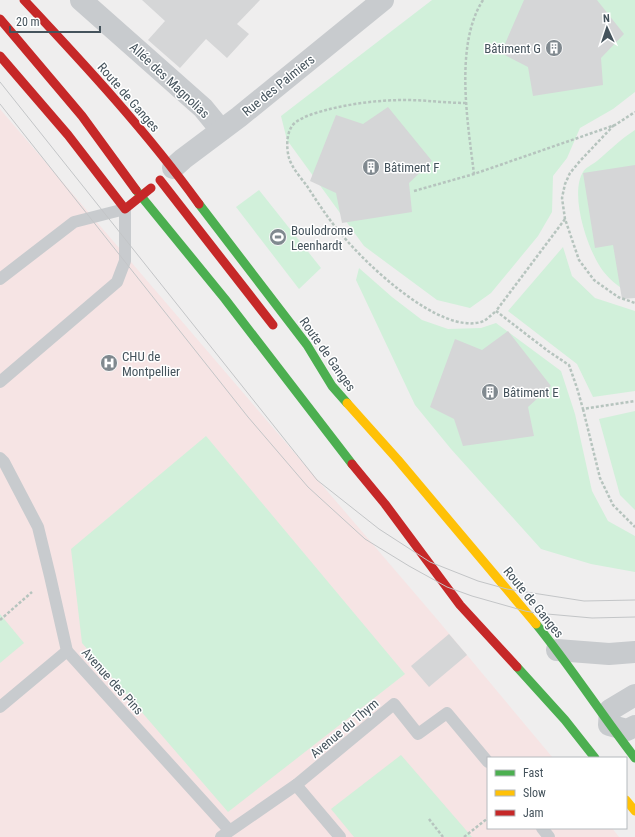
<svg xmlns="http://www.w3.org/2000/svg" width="635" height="837" font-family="'Roboto Condensed',sans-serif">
  <rect width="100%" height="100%" fill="#efeeee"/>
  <path fill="#f6e4e4" d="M0,109L436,618L553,758H488V828H612L619,837H0Z"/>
  <g fill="#d1f0da">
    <path d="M432,0H635V92L613,109L580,128L567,158L553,176L552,212L538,236L491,293L470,308L437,300L364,246L287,140L281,116Z"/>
    <path d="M635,130V295C623,291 611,281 603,271C588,251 569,195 583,172C585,168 593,164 597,161C610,150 621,139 635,130Z"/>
    <path d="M259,190L321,268L299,289L236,207Z"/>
    <path d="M563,247L572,276L595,298L635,311V391L593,397L577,364L508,311Z"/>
    <path d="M359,268L392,297L422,320L448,329L481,328L496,323L561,371L575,414L592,491L608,521L635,536V572L591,564L541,549L451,449L415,405L356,280Z"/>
    <path d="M635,411V510L620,495L599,419Z"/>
    <path d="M206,436L405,674L228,812L82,643L71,549Z"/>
    <path d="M0,614L24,643L0,663Z"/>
    <path d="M401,755L472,837H354L331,809Z"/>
  </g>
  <g fill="#d5d6d7">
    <path d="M142,0H260L237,24L249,34L227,58L206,39L180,68L148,40L165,21Z"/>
    <path d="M524,0H597L624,34L601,58L603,85L533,96L528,67L501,53Z"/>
    <path d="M388,107L432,161L409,183L412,212L342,223L336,193L310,181L336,115L363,124Z"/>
    <path d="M635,165V298L622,299L613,245L595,248L583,173Z"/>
    <path d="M508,331L551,386L528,407L534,436L463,446L454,419L430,407L455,339L482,350Z"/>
    <path d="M449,634L467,655L429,687L411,666Z"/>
  </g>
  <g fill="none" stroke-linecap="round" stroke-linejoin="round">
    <g stroke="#b6c4be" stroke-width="2.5" stroke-dasharray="3 2" stroke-linecap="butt">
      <path d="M483,0C454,45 468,124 474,174L615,125L635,112"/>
      <path d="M466,103C446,103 426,100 405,100C380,100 355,103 330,109C319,112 306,115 296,122C286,129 286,147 289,158C292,168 301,178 307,186C318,203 329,220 342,235C367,265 439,334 481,322C487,320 491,315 496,311"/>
      <path d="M614,125L580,161L570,173L565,184L562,198L565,219L579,260L594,280L618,297L635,303"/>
      <path d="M414,191L474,174"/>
      <path d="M565,219L496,311L548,351L569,365L577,388L583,409L635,401"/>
      <path d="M583,409L600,478L613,505L635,527"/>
      <path d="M0,620L32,592"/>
      <path d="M429,819L443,837"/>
      <path d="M464,837L488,818"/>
    </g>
    <g stroke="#c8cbce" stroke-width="12">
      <path d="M0,279L74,222L125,209V261L117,282L0,382"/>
      <path d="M0,458L4,462L38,527L50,576L67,651L229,830"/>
      <path d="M0,707L67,651"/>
      <path d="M296,785L340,837"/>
      <path d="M542,828L549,837"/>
      <path d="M221,837L296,785L394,704L418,734L447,713L488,762"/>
    </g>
    <g stroke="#c8cbce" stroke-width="22">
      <path d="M81,0L203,108L221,130"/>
      <path d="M173,168L183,159L239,117L383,0"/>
      <path d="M557,650L609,654L635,652"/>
      <path d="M635,695L610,710L609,725L627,730L635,726"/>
    </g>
    <g stroke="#4caf50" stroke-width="9">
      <path d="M136,190L225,299L352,464"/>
      <path d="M199,204L307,345L332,386L347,403"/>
      <path d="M536,624C571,667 601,714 635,758"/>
      <path d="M517,667L565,720L595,758"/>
    </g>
    <g stroke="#ffc107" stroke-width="9">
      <path d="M347,403L398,460L536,624"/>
      <path d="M626,800L635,811"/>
    </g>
    <g stroke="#c62828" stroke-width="9">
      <path d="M24,0C85,65 147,132 199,204"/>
      <path d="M0,19L82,116L136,190"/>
      <path d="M0,56L68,135L125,209L151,188"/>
      <path d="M160,180L273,325"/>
      <path d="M352,464L385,504L460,605L517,667"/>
    </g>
    <g stroke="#c3c5c7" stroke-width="1">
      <path d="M0,82L317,480L379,529L430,562L478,581L507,589L584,601L635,600"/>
      <path d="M0,104L248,417L308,487L365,539L409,566L447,587L472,596L525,611L536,613L592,618L635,617"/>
    </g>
  </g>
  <defs>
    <g id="building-disc" transform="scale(0.9)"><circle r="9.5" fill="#80898f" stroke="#fff"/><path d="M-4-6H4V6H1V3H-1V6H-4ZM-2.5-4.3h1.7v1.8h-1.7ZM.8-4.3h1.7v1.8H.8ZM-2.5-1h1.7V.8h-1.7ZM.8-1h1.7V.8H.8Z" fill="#fff"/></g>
    <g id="stadium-disc" transform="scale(0.9)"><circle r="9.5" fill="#80898f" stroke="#fff"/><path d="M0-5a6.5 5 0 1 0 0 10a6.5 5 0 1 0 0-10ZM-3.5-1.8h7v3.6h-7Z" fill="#fff"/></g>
    <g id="hospital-disc" transform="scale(0.9)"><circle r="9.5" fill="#80898f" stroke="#fff"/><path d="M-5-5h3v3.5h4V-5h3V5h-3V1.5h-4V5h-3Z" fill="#fff"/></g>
  </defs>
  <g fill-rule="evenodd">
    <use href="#building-disc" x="554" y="48"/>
    <use href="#building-disc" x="371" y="167"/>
    <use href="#stadium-disc" x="278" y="237"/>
    <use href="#hospital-disc" x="109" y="363"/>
    <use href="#building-disc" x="490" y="392"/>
  </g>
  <g text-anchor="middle" stroke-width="3" stroke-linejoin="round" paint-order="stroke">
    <g font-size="13" fill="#45535c" stroke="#fff" text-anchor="start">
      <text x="541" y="53" text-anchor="end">Bâtiment G</text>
      <text x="384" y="172">Bâtiment F</text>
      <text x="291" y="235">Boulodrome<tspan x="291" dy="15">Leenhardt</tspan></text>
      <text x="122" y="361">CHU de<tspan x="122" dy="15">Montpellier</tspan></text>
      <text x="503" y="397">Bâtiment E</text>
    </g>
    <g font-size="13" fill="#45535c" stroke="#fff">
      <text transform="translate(170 80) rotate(43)" y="5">Allée des Magnolias</text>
      <text transform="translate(278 85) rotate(-39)" y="5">Rue des Palmiers</text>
      <text transform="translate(129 97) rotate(49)" y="5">Route de Ganges</text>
      <text transform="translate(328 354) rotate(55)" y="5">Route de Ganges</text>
      <text transform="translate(534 602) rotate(51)" y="5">Route de Ganges</text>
      <text transform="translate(113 681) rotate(48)" y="5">Avenue des Pins</text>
      <text transform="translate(344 728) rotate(-40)" y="5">Avenue du Thym</text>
    </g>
  </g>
  <rect x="487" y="757" width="140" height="72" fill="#ffffff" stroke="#b5babe"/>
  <rect x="495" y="770" width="20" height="6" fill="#4caf50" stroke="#b5babe"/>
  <text x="523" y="777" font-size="12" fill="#45535c">Fast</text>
  <rect x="495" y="790" width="20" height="6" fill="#ffc107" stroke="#b5babe"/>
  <text x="523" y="797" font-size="12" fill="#45535c">Slow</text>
  <rect x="495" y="810" width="20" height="6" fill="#c62828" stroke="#b5babe"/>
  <text x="523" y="817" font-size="12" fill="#45535c">Jam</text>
  <g transform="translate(607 28) rotate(357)" stroke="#ffffff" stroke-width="3" paint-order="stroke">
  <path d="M0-3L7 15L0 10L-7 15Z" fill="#45535c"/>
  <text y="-6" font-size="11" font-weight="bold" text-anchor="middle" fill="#45535c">N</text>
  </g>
  <path d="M10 26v6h90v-6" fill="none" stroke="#45535c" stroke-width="2"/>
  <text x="16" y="26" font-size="12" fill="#45535c" stroke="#ffffff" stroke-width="3" paint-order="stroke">20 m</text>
</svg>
